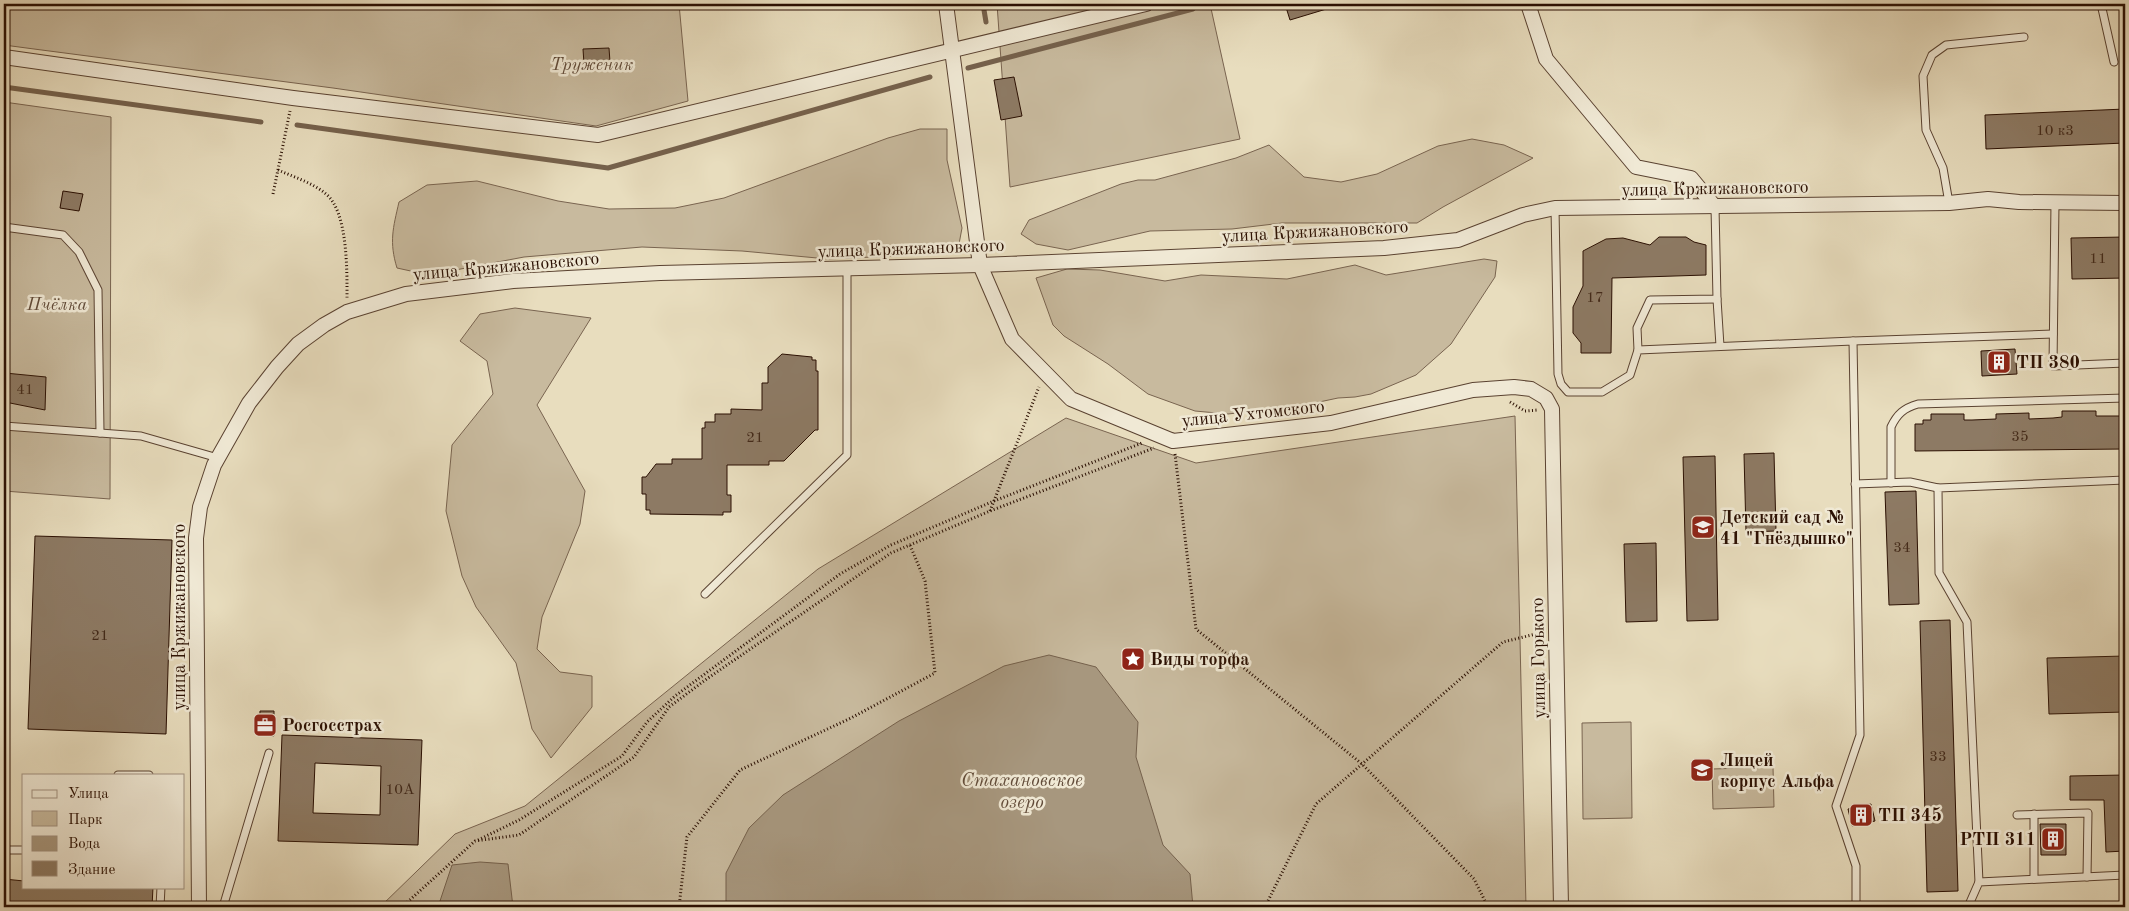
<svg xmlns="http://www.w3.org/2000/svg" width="2129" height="911" font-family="'Old Standard TT',serif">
  <rect width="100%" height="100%" fill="#e8ddbe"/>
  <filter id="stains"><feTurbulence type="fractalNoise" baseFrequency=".004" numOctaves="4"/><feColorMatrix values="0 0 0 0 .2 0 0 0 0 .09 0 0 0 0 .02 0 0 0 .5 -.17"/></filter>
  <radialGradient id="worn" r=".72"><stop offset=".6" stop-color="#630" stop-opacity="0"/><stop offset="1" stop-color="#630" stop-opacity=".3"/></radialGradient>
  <g fill="#c8ba9e" stroke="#796450">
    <path d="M4,4H679L688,101L596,126L333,88L34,49L4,45Z"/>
    <path d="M997,4H1210L1240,139L1010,187Z"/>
    <path d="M4,102L111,117L110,499L4,491Z"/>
    <path d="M920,129H947V160L962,228L959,244L895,256L828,259L742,251L642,247L524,257L429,275L397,268C389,242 393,228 399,202L427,185L477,181L558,201L609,209L675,208L724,198L888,138Z"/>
    <path d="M1472,139L1504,145L1533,158L1443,207L1417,223H1282L1232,229L1150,231L1068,250L1036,244L1021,234L1029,220L1121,184L1138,180H1155L1236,158L1269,145L1304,177L1341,182L1377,174L1438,146Z"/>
    <path d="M1484,259L1497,261L1495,277L1451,344L1416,375L1371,394L1355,397L1338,398L1305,405L1228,414L1195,411L1148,394L1108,364L1064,336L1053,325L1036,278L1067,269L1100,270L1165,281L1201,275L1287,279L1355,265L1386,275Z"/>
    <path d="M515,308L591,318L537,405L585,491L580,524L542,617L537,649L560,672L592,676V707L551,758L532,729L516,663L476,607L462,576L446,511L452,445L493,394L487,361L460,341L480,314Z"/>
    <path d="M1515,416L1526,907H380L455,834L525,806L818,569L1066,418L1196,463Z"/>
    <path d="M1631,722L1632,818L1583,819L1582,723Z"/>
    <path d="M1773,767L1774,807L1713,809L1712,769Z"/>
  </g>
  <g fill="#a7977e" stroke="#75614c">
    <path d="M1049,655L1096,667L1138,722L1136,757L1163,845L1190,874L1193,907H726V873L749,828L783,795L899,721L1004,666Z"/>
    <path d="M480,862L508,864L513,907H438L452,865Z"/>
  </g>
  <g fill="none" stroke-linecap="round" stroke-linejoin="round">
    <g stroke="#75614c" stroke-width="5">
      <path d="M983,4L986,22"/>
      <path d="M968,68L1193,9"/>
      <path d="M4,87L261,122"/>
      <path d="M297,125L608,168L930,77"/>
    </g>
  </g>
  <g fill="#8d7a64" stroke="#2a0f02" fill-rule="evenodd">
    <path d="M1285,4H1332L1333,7L1290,20Z"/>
    <path d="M609,48L610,62L584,64L583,49Z"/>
    <path d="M1014,77L1022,116L1001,120L994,80Z"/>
    <path d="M2125,109V143L1986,149L1985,115Z"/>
    <path d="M63,191L83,194L79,211L60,208Z"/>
    <path d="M1659,237H1686L1694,242L1706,245V275L1612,278L1611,353H1581V343L1573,333V307L1583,286V251L1606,239L1623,238L1650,245Z"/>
    <path d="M2125,237V278L2072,279L2071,238Z"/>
    <path d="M2015,349L2017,374L1982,376L1981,351Z"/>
    <path d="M782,354L812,357V360H816V371H818V430H815L784,461H769V465H727V495H731V512H723V515L650,514V510H646V494H642V477H646L656,464H672V459H702V428H705V422H715V414H731V409L762,410V383H768V367Z"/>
    <path d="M5,373L46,377L45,410L5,402Z"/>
    <path d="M2062,411H2096V416H2125V449L1915,451V424H1923V420H1931V414H1964V420H1972L1996,419V414L2029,413V419L2053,418L2062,417Z"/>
    <path d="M1774,453L1776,531L1746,532L1744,454Z"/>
    <path d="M1715,456L1718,620L1687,621L1683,457Z"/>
    <path d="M1916,491L1919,604L1889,605L1885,492Z"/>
    <path d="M35,536L172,540L166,734L28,729Z"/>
    <path d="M1656,543L1657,621L1626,622L1624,544Z"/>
    <path d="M1950,620L1958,891L1927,892L1920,621Z"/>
    <path d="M2125,656V712L2049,714L2047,658Z"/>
    <path d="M260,711H274V736L259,735Z"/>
    <path d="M282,735L422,740L418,845L278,841ZM315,763L381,766L380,815L313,813Z"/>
    <path d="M2125,775V851L2106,852L2104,800H2070V776Z"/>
    <path d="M1871,804L1875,821L1852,826L1848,809Z"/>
    <path d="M2040,824H2066V855H2041Z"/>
    <path d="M4,879L24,881V887H153L152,907H4Z"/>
  </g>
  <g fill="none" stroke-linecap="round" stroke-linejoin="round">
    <g stroke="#5a4231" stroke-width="9">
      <g id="lane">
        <path d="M2101,4L2114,62"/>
        <path d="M1949,203L1943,168L1926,130L1923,76L1932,55L1946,45L2024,37"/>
        <path d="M2055,203L2053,366L2125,363"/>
        <path d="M1555,208L1558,374L1561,384L1568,392H1602L1630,375L1638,350L1853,341L1860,735L1836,806L1856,866V907"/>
        <path d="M4,227L63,235L79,252L98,290L100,433"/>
        <path d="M1717,299L1720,346"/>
        <path d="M1853,341L2053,334"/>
        <path d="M1638,350L1637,328L1650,300L1717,299L1715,207"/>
        <path d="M4,426L141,436L218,458"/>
        <path d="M1891,483V427C1897,414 1904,408 1918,404L2125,398"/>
        <path d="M1855,484L1910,482L1938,488"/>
        <path d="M705,594L847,455V268"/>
        <path d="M118,775H149"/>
        <path d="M2034,814V879"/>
        <path d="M2017,815L2088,813L2087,877"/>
        <path d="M4,850H24"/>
        <path d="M1979,882L1967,622L1939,573L1938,488L2125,480"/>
        <path d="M160,907L161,887"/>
        <path d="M223,907L269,753"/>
        <path d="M1968,907L1979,882L2125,875"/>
      </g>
    </g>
    <g stroke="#5a4231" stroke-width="16">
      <g id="street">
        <path d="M946,4L980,265L1012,339L1071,399L1173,441L1331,423L1473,390L1514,387L1531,389L1546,398L1552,409L1561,907"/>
        <path d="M1528,4L1546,59L1636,167L1691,178L1715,207"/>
        <path d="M4,57L293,98L598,135L1146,4"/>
        <path d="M199,907L196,538L200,507L214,465L249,403L277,367L298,344L324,325L347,312L406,294L513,281L660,273L980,265L1384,248L1458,240L1523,215L1555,208L1949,203L1988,199L2019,202L2125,203"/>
      </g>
    </g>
    <g stroke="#2a0f02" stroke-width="3" stroke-dasharray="1 2.5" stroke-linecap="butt">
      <path d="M278,170C294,177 313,183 326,194C348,212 347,271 347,298"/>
      <path d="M273,194L290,111"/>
      <path d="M1510,402L1525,411L1538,410"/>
      <path d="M1175,454L1196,629L1362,764L1474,879L1488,907"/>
      <path d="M990,511L1039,387"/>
      <path d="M478,840L519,820L622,756L647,722L675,696L840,574L891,545L994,501L1142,443"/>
      <path d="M402,907L475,841L519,835L634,757L669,707L708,678L891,553L990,511L1154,448"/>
      <path d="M679,907L687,837L740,770L851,718L935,673L925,581L910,545"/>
      <path d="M1265,907L1316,804L1503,642L1544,632"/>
    </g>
    <use href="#lane" stroke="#f0e9d5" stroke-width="7"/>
    <use href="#street" stroke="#f0e9d5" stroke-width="14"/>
  </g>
  <defs>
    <g id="building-square" transform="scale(1.25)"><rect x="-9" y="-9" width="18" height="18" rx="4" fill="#8f2418" stroke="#f0e9d5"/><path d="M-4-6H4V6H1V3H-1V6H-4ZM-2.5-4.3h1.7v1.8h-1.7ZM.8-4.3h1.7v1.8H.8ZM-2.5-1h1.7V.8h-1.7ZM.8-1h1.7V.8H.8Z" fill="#fff"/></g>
    <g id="school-square" transform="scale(1.25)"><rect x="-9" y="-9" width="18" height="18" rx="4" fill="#8f2418" stroke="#f0e9d5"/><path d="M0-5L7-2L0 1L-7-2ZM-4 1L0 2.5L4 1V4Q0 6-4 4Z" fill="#fff"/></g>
    <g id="sight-square" transform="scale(1.25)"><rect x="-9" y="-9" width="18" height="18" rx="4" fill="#8f2418" stroke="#f0e9d5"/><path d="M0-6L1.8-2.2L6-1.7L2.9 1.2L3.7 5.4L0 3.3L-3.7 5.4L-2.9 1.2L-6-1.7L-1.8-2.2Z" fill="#fff"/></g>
    <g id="office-square" transform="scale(1.25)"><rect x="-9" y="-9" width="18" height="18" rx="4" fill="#8f2418" stroke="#f0e9d5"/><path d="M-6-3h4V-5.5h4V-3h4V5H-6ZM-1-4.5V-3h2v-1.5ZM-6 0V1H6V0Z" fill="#fff"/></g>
  </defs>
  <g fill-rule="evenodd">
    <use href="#building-square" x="1999" y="362"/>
    <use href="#school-square" x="1703" y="527"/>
    <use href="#sight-square" x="1133" y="659"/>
    <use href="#office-square" x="265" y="725"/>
    <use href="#school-square" x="1702" y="770"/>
    <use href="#building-square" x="1861" y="815"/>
    <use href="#building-square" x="2053" y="839"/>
  </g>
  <g text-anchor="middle" stroke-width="5" stroke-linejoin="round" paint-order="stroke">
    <g font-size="15" fill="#432a1a">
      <text x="2055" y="135">10 к3</text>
      <text x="2098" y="263">11</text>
      <text x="1595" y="302">17</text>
      <text x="25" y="394">41</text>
      <text x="2020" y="441">35</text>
      <text x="755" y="442">21</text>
      <text x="1902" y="552">34</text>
      <text x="100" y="640">21</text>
      <text x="1938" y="761">33</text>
      <text x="400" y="794">10А</text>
    </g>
    <g font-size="18" font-style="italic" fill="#614b39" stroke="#f0e9d5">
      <text x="592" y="70">Труженик</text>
      <text x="57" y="310">Пчёлка</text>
    </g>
    <g font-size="18" fill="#2a0f02" stroke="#f0e9d5">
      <text transform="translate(1715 188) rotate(-1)" y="6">улица Кржижановского</text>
      <text transform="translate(1315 231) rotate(-3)" y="6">улица Кржижановского</text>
      <text transform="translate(911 248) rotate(-2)" y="6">улица Кржижановского</text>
      <text transform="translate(506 266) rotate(-5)" y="6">улица Кржижановского</text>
      <text transform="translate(1253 413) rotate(-6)" y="6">улица Ухтомского</text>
      <text transform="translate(179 617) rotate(-90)" y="6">улица Кржижановского</text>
      <text transform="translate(1538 658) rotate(-91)" y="6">улица Горького</text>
    </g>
    <g font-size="18" font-weight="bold" fill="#2a0f02" stroke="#f0e9d5" text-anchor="start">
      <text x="2016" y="368">ТП 380</text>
      <text x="1720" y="523">Детский сад №<tspan x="1720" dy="21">41 "Гнёздышко"</tspan></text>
      <text x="1150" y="665">Виды торфа</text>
      <text x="282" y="731">Росгосстрах</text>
      <text x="1720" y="766">Лицей<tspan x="1720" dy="21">корпус Альфа</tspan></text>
      <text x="1878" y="821">ТП 345</text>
      <text x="2036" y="845" text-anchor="end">РТП 311</text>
    </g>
    <g font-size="19" font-style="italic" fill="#624c3a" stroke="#f0e9d5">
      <text x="1022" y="786">Стахановское<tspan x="1022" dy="22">озеро</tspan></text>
    </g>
  </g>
  <rect width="2129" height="911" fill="none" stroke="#e8ddbe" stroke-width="20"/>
  <rect x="5" y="5" width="2119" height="901" fill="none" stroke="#2a0f02" stroke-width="2.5"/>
  <rect x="10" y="10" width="2109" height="891" fill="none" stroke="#2a0f02"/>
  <rect x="22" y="774" width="162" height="115" fill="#f0e9d5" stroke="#a19281"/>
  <rect x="32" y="790" width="25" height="8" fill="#f0e9d5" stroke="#a19281"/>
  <text x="68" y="798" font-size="15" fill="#2a0f02">Улица</text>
  <rect x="32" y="811" width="25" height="15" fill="#c8ba9e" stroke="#a19281"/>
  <text x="68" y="824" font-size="15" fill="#2a0f02">Парк</text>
  <rect x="32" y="836" width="25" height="15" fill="#a7977e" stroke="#a19281"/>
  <text x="68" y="848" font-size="15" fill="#2a0f02">Вода</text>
  <rect x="32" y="861" width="25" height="15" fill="#8d7a64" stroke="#a19281"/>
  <text x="68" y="874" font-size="15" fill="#2a0f02">Здание</text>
  <rect width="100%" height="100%" filter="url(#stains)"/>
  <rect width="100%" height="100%" fill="url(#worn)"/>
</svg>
